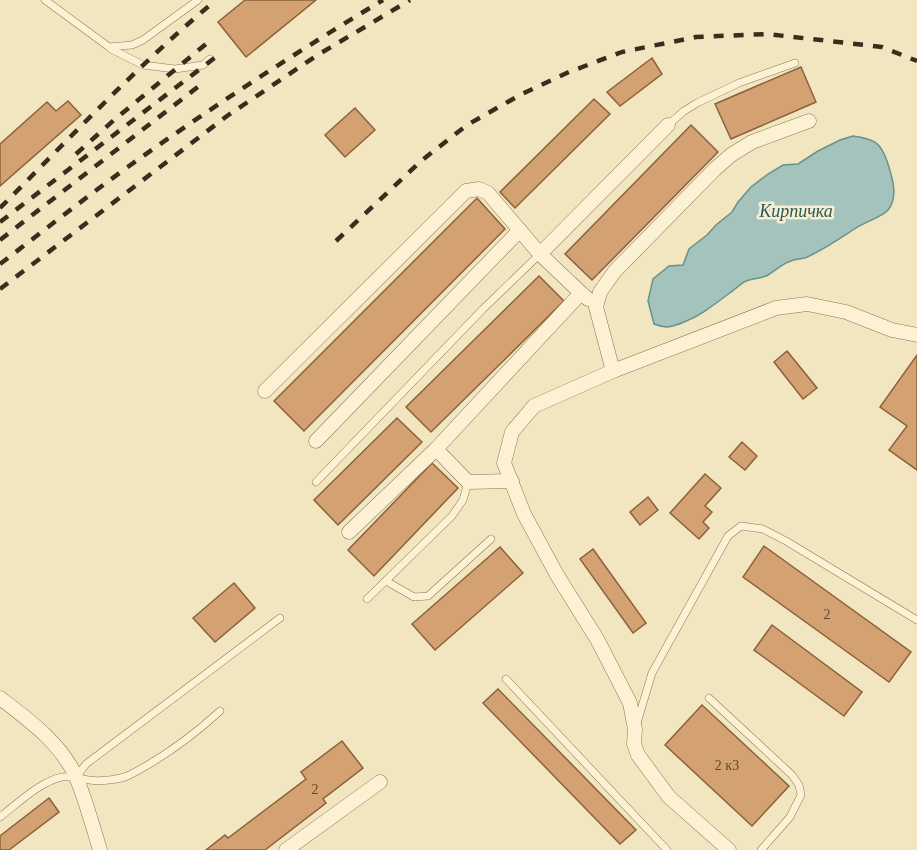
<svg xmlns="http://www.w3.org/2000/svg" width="917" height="850" font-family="Georgia,serif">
  <rect width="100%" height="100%" fill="#f1e6bf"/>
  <path fill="#a3c3bc" stroke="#69928a" stroke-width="1.5" d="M853,136C873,139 880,141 887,161C892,176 899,197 888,210C882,217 865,222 856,228C839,239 824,250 805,258C800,259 795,259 791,261C783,263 775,271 768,275C761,279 753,278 746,281C740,284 736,289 731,292C716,303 702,315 684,322C672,327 666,329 654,324L648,301L653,279L669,266L683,265L689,249L707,235L716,225L732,212L738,202L751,187L768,174L783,165L798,164L818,151L840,140Z"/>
  <g fill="#d3a172" stroke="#8d613a" stroke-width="1.5">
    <path d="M245,0H316L246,57L218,22Z"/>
    <path d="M652,58L662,74L620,106L607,92Z"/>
    <path d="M801,67L816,102L731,139L715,104Z"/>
    <path d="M594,99L610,114L515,208L500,192Z"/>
    <path d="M68,101L81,115L0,186V144L47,102L56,111Z"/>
    <path d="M355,108L375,130L345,157L325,135Z"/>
    <path d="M691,125L718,152L592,280L565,254Z"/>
    <path d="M477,198L505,229L304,431L274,401Z"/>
    <path d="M539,276L564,301L431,432L406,407Z"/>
    <path d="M787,351L817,388L803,399L774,362Z"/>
    <path d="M917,355V470L889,450L907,426L880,407Z"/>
    <path d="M397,418L422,442L338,525L314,500Z"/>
    <path d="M742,442L757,456L745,470L729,457Z"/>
    <path d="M432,463L458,488L374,576L348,550Z"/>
    <path d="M705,474L721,488L705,506L712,512L703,522L709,528L699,539L670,513Z"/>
    <path d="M648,497L658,510L640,525L630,512Z"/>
    <path d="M764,546L911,652L889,682L743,577Z"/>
    <path d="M500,547L523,573L435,650L412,624Z"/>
    <path d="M593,549L646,623L633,633L580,559Z"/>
    <path d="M234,583L255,608L215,642L193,618Z"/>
    <path d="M772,625L862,692L844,716L754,650Z"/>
    <path d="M498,689L636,830L620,844L483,703Z"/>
    <path d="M702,705L789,786L752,826L665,745Z"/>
    <path d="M342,741L363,768L323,799L326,803L265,850H206L225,835L228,838L306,779L301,772Z"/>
    <path d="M49,798L59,812L9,850H0V836Z"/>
  </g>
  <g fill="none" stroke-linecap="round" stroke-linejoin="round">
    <g stroke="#8c7656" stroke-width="8">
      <g id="service">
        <path d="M45,0L109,47L132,45L143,40L198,0"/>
        <path d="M111,49L143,65L175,69L203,65L210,59"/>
        <path d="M668,125L684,111L697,103L739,83L795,63"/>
        <path d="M316,482L483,309L540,254"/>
        <path d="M386,581L414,597L428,596L491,539"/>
        <path d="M367,599L452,516L463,500L468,482"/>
        <path d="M506,679L667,850"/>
        <path d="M709,698L792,775L799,785L801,795L790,817L761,850"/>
        <path d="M637,723L652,673L728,536L741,526L763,529L786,541L917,620"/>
        <path d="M76,777L86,764L280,618"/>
        <path d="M0,817C17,804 41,781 62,777C71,776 80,779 89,780C102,782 113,780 125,777C132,774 139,770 146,766C175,749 195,734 220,711"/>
      </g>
    </g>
    <g stroke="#8c7656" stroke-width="15">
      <g id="minor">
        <path d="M581,293L540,254L668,125"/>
        <path d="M613,371L596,307L600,292L615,271L715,169L731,155L752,142L809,121"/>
        <path d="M265,391L466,191L479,189L488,193L540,254"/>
        <path d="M316,441L520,230"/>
        <path d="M436,449L581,293L588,299"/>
        <path d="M349,532L436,449L468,482L512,481"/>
        <path d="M0,698C29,720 62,744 77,779C86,802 93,826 100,850"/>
        <path d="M286,850L380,782"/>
        <path d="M729,850L669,797L638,755L634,744L635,729L630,703L597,639L557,575L524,514L504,463L512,432L534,406L613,371L776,308L807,304L846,312L892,330L917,335"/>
      </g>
    </g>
    <use href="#service" stroke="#fcf2d3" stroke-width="7"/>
    <use href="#minor" stroke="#fcf2d3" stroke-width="14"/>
    <g stroke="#3a2d1c" stroke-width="4.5" stroke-dasharray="10 10" stroke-linecap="butt">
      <path d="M76,154L114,120L206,44"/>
      <path d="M0,208C70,138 139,64 216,0"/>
      <path d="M0,222L217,56"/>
      <path d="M0,240L199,86"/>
      <path d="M336,241L421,161L467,125L520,95L569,72L622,52L696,37L767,34L882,47L917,61"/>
      <path d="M0,264C46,229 91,193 139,159C218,103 300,50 383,0"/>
      <path d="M0,289L227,116L316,56L410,0"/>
    </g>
  </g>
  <g text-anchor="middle" stroke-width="5" stroke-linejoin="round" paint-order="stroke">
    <g font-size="14" fill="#604a32">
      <text x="827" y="619">2</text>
      <text x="727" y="770">2 к3</text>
      <text x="315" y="794">2</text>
    </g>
    <g font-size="18" font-style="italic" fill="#2a5b5b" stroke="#f8efd0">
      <text x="796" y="217">Кирпичка</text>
    </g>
  </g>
</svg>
